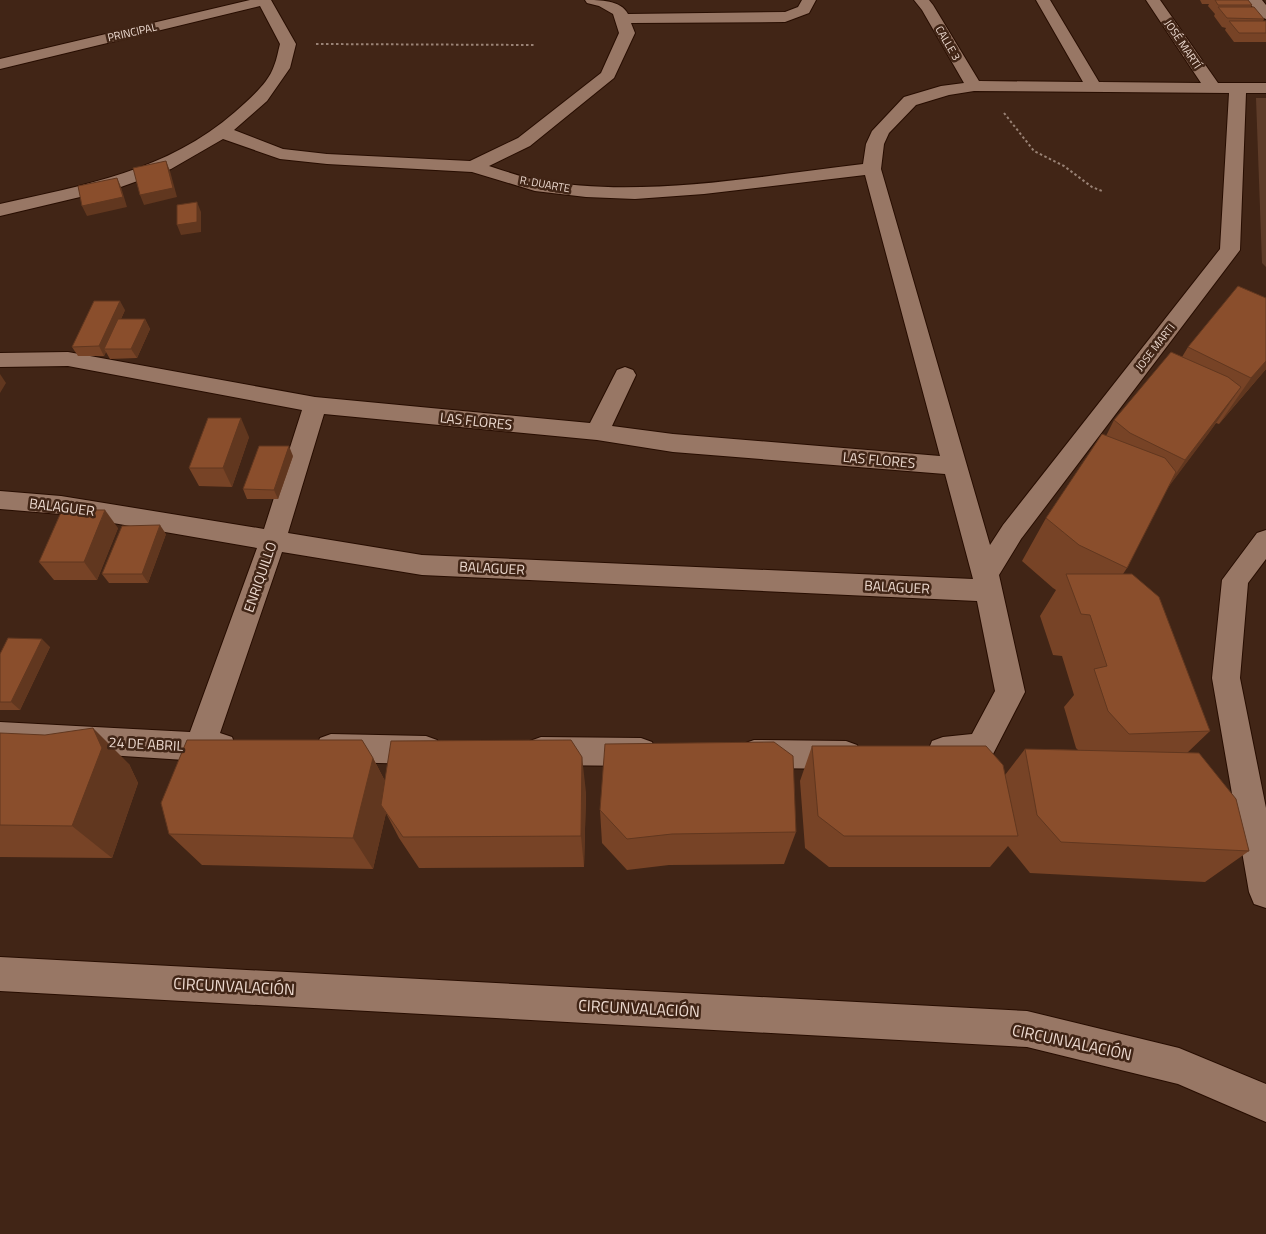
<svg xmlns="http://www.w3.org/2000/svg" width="1266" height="1234" font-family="'Titillium Web',sans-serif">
  <rect width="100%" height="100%" fill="#412516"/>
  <path fill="#5e3c29" d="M1256,98H1266V267L1262,263Z"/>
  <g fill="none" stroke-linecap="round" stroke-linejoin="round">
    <g stroke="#270d01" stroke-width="2">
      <g id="street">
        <path d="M250,0H271L296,44L290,68L267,101L234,130L283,149L327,154L470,161L518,138L601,73L619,33L613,14L599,6L587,3L585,0C600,0 621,0 628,14L785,12L798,7L802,0H816L809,13L785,22L631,23L635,33L614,78L530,146L489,166C505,171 521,177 537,180C640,199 760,176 863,164L866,144L872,131L904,97L941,86L964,83L922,10L914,0H929L933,5L979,81L1083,82L1036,0H1050L1099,82L1201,83L1146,0H1160L1218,83H1266V93H1246L1240,250L1021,539L999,575L1025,692L992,756C974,762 950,767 932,761L928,751L932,741L943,737L972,734L995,691L977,601L422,575L282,552L220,733L232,737L236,747L232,757L221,761H200L0,748V722L190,732L257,548L61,514L0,509V491L61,496L264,529L302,410L68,366L0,367V353L68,352L315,397L590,423L617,370L625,367L633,370L636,375L612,426L673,434L940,456L865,175L704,194L635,199L586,197L535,191L472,172L327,164L280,159L223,139L171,169L118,188L0,216V204C84,185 168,171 235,112C249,99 268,84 274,66C277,59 278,51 280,44L260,6L0,69V59ZM974,91L1229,93L1220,249L1003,525L990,545L881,169L884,144L889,133L916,105L949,95ZM324,414L597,440L673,452L945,474L973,579L422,555L288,533Z"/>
        <path d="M1247,0H1262L1266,5V19L1261,17Z"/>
        <path d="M1266,530V559L1248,583L1240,678L1266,808V908L1254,904L1249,892L1212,678L1222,580L1257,533Z"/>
        <path d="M331,734L426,736L437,740L441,750L437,760L426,764L331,762L320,758L316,748L320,738Z"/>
        <path d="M541,737L641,738L652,742L656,752L652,762L641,766L541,765L530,761L526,751L530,741Z"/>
        <path d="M754,740L846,741L857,745L861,755L857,765L846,769L754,768L743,764L739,754L743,744Z"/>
        <path d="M0,957L1027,1011L1179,1048L1266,1084V1122L1178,1084L1027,1047L0,991Z"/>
      </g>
    </g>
    <g stroke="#998275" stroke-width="2" stroke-dasharray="2.5 2.5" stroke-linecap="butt">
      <path d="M316,44L536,45"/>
      <path d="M1004,113L1034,151L1064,166L1092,187L1102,191"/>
    </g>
    <use href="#street" fill="#987765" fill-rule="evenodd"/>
  </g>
  <g fill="#774326">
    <path d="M1200,0H1248L1252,5L1251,7L1264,19L1263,21H1266V42H1234L1225,30L1226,28L1222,27L1214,16L1215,14L1208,6L1209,4H1202Z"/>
    <path d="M125,310L121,319H145L150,329L137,358L110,359L106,352L104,356H78L72,347Z"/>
    <path d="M1188,347L1266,361V369L1219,424L1216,423L1168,487L1127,568L1123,574L1210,731L1187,753L1249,851L1205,882L1030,873L1008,846L990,867H829L805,848L800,781L812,746L1005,775L1025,749L1078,750L1076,748L1064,707L1074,695L1062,656L1053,655L1040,616L1056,590L1053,588L1022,561L1046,518L1106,436L1114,420L1182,357Z"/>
    <path d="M249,437L232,487L199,486L189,468Z"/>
    <path d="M293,456L278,499H247L243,489Z"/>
    <path d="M118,528L97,580H54L39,562Z"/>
    <path d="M166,534L148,583H109L102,574Z"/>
    <path d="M50,647L20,710H0V654Z"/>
    <path d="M0,733L129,764L138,783L112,858L0,857Z"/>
    <path d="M373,758L385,781L586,792L584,867L419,868L399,838L386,813L373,869L202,865L169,834Z"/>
    <path d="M600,810L796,832L784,864L669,865L627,870L602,843Z"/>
  </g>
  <g fill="#61371f">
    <path d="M166,161L170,171L177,197L144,205L140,195Z"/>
    <path d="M117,178L121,187L127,207L87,216L82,206Z"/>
    <path d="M197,202L201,212V232L181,235L177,225Z"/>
    <path d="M120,301L125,310L107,349H104L106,352L104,356L99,346Z"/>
    <path d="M145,319L150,329L137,358L131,349Z"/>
    <path d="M1266,361V369L1219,424L1251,378Z"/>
    <path d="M0,374L6,383L0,393Z"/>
    <path d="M1241,387L1209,433L1155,505L1185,460Z"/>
    <path d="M241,418L249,437L232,487L223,468Z"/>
    <path d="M289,446L293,456L278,499L274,490Z"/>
    <path d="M105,510L118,528L97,580L84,562Z"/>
    <path d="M160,525L166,534L148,583L142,574Z"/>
    <path d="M42,639L50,647L20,710L11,702Z"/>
    <path d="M93,728L129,764L138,783L112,858L72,826Z"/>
    <path d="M582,757L586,792L584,867L581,836Z"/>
    <path d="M373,758L391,793L381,805L386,813L373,869L353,838Z"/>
  </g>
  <g fill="#8a4e2c" stroke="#61371f">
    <path d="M1215,0H1248L1252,5H1218Z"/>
    <path d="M1218,7H1254L1264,19L1227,18Z"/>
    <path d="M1229,21H1266V33H1239Z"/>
    <path d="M166,161L173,188L140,195L133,168Z"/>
    <path d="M117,178L123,197L82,206L78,186Z"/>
    <path d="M197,202V222L177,225V205Z"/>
    <path d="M1238,286L1266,298V361L1251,378L1188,347Z"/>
    <path d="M94,301H120L99,346L72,347Z"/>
    <path d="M118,319H145L131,349H104Z"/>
    <path d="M1171,352L1228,377L1241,387L1185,460L1130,433L1114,420Z"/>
    <path d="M208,418H241L223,468H189Z"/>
    <path d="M1102,434L1165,458L1176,472L1127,568L1079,545L1046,518Z"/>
    <path d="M259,446H289L274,490L243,489Z"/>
    <path d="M62,510H105L84,562H39Z"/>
    <path d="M160,525L142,574H102L122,526Z"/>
    <path d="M1066,574H1132L1159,597L1210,731L1129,734L1108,711L1094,669L1107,666L1090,615L1081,614Z"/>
    <path d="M8,638L42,639L11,702H0V654Z"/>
    <path d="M93,728L102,748L72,826L0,825V733L45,735Z"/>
    <path d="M187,740H362L373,758L353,838L169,834L161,803Z"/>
    <path d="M571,740L582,757L581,836L403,837L381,805L391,741Z"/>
    <path d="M774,742L793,756L796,832L672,834L627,839L600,810L605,744Z"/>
    <path d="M812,746H986L1003,765L1018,836H844L818,816Z"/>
    <path d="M1025,749L1199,753L1236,799L1249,851L1061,842L1037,815Z"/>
  </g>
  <g text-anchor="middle" stroke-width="5" stroke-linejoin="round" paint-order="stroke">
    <g font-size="11" fill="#eddad0" stroke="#412516">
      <text transform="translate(132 32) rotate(-13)" y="4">PRINCIPAL</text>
      <text transform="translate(948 43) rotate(60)" y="4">CALLE 3</text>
      <text transform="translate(1183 44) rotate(56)" y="4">JOSÉ MARTÍ</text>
      <text transform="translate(545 184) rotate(10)" y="4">R. DUARTE</text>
      <text transform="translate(1155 347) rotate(-52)" y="4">JOSE MARTI</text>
    </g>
    <g font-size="14" fill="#eddad0" stroke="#412516">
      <text transform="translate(476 421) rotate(6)" y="5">LAS FLORES</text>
      <text transform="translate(879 460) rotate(5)" y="5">LAS FLORES</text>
      <text transform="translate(62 507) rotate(7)" y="5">BALAGUER</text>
      <text transform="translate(492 568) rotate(3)" y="5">BALAGUER</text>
      <text transform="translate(260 577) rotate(-71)" y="5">ENRIQUILLO</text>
      <text transform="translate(897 587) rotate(3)" y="5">BALAGUER</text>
      <text transform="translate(146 744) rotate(3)" y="5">24 DE ABRIL</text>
    </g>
    <g font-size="16" fill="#eddad0" stroke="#412516">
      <text transform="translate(234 986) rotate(3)" y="6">CIRCUNVALACIÓN</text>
      <text transform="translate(639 1008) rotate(3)" y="6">CIRCUNVALACIÓN</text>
      <text transform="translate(1072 1042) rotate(12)" y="6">CIRCUNVALACIÓN</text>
    </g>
  </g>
</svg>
